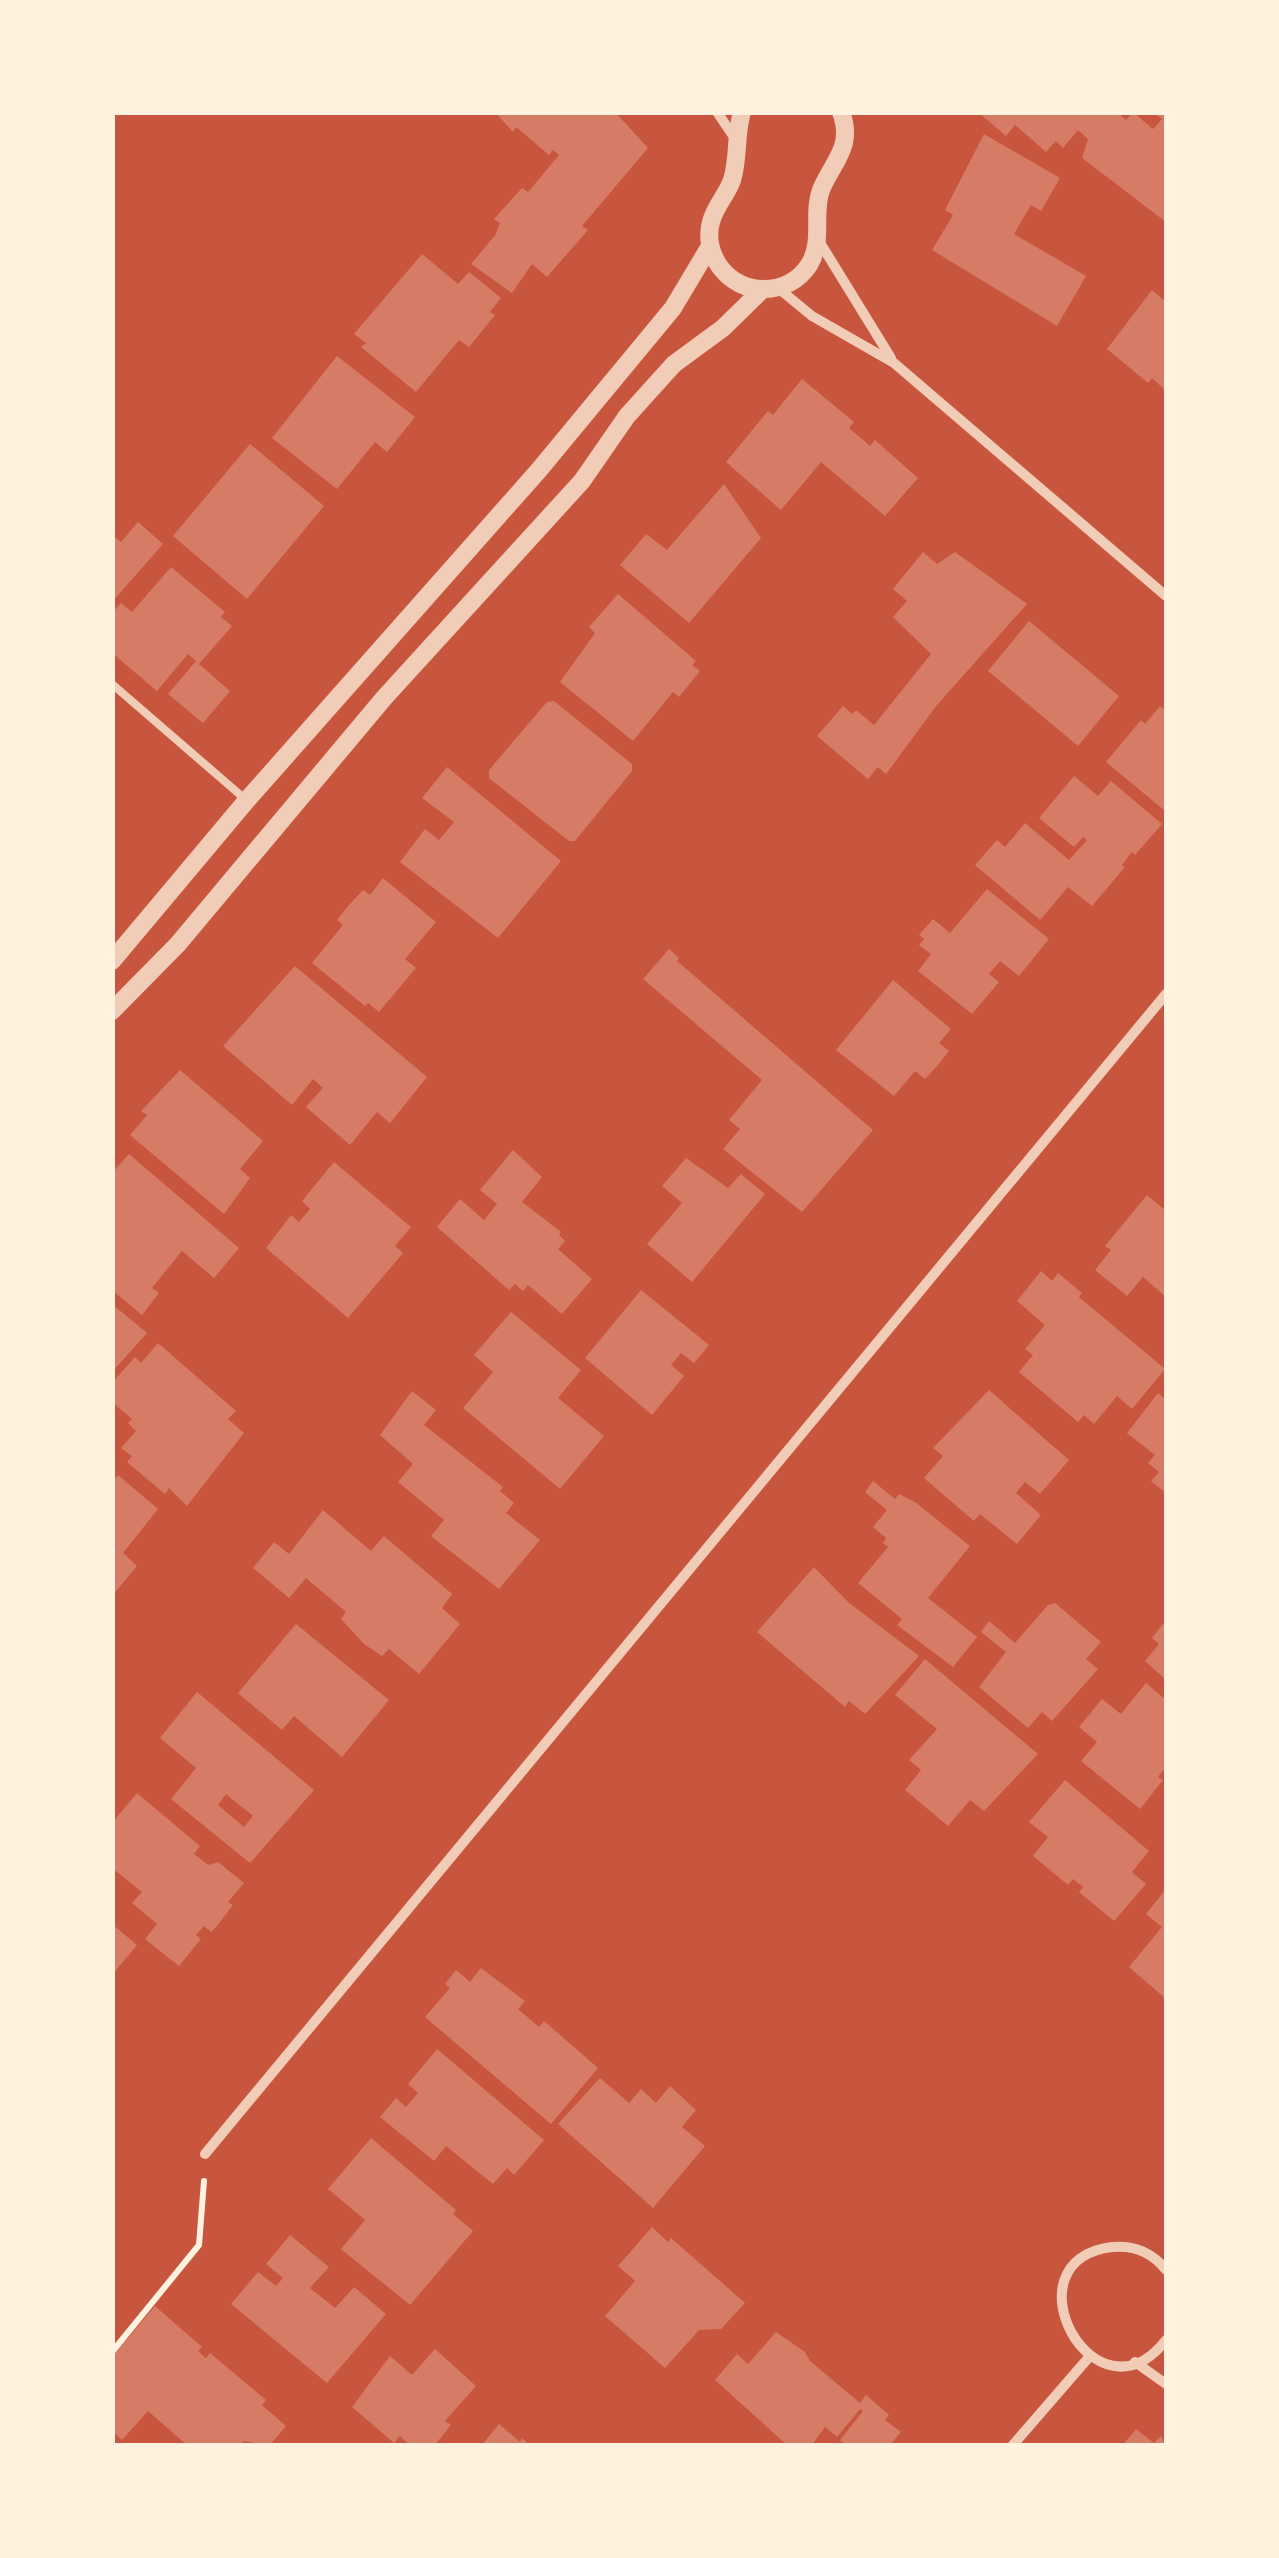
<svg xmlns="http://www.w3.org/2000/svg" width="1279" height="2558" font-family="Poppins,sans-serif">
  <rect width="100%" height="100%" fill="#c8553d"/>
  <g fill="#d67c66" fill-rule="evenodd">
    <path d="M495,112H615L648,148L582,226L588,230L547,277L532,264L512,293L471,264L496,234L500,223L494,219L522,188L528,192L559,155L553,150L549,155L516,127L513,132Z"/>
    <path d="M978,112H1117L1126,120L1133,112L1153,129L1162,119L1152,112H1166V222L1082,158L1088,139L1078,130L1063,148L1056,141L1046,152L1015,125L1006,136Z"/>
    <path d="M984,134L1060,178L1041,211L1031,205L1014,234L1086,276L1057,326L932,250L953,215L945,210Z"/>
    <path d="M422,254L458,284L469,272L501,298L490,312L495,315L469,347L459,340L416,392L361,347L366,343L354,334Z"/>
    <path d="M1152,290L1166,302V391L1152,378L1148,383L1107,349Z"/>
    <path d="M337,356L415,417L387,452L375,442L337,489L272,438Z"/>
    <path d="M802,379L854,422L849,428L870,446L875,440L918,478L885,516L821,462L781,510L726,462L768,411L773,415Z"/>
    <path d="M250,444L324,506L247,599L173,536Z"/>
    <path d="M724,484L761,538L689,623L620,565L646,534L667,550Z"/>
    <path d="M138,522L163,544L112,602V535L121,542Z"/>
    <path d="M923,552L937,564L955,552L1027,604L937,705L886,774L878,767L868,779L817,736L843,706L852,714L856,710L874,725L931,654L893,617L907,601L893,589Z"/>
    <path d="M171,567L225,612L221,617L232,626L199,664L230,691L203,723L168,694L196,661L188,654L157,691L112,653V613L121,603L132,612Z"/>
    <path d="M618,594L696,661L692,665L700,671L679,697L673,692L633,741L560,682L595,633L589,627Z"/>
    <path d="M1029,621L1119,696L1078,746L988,671Z"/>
    <path d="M554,701L632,764V771L575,841H569L489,778V770L547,702Z"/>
    <path d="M1160,706L1166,711L1164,810L1106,762L1141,720L1145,724Z"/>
    <path d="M447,767L561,861L498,938L400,862L425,829L439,840L454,822L422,798Z"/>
    <path d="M1074,776L1098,796L1111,781L1162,824L1135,855L1132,852L1122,865L1125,867L1092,906L1068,887L1040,920L975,865L997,840L1005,847L1025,823L1069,860L1087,840L1083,837L1074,847L1039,818Z"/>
    <path d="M383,878L436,922L405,959L416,968L379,1012L368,1003L365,1006L312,963L343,925L337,920L349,905L363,890L370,895Z"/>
    <path d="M987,889L1049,939L1019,976L1000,961L989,974L999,982L972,1014L918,971L931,954L919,945L924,939L919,935L933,919L950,933Z"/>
    <path d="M669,949L679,958L677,961L873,1130L802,1212L723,1149L740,1129L729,1120L762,1080L643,979Z"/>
    <path d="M295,966L427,1077L390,1123L377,1112L350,1145L306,1107L323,1088L313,1079L292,1105L223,1046Z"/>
    <path d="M893,980L951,1029L939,1043L949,1051L938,1065L925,1079L915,1071L894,1096L836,1050Z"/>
    <path d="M180,1070L263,1141L240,1169L250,1178L224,1214L130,1135L147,1115L141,1111Z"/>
    <path d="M513,1150L542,1177L522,1202L561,1232L559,1235L565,1241L558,1249L592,1279L562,1314L528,1285L523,1291L515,1284L509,1290L437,1227L460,1199L484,1220L497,1204L480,1190Z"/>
    <path d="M129,1154L239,1248L214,1278L182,1251L152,1288L159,1293L142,1315L112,1290V1173Z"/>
    <path d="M686,1158L728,1188L741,1174L765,1194L692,1282L647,1244L682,1203L662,1186Z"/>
    <path d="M334,1162L411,1227L395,1246L403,1253L348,1318L266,1248L291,1215L299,1222L310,1209L302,1201Z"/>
    <path d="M1147,1195L1166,1211V1297L1143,1277L1127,1296L1095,1270L1111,1250L1105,1246Z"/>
    <path d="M1041,1271L1052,1281L1058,1273L1082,1293L1079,1297L1165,1369L1132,1409L1117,1396L1094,1424L1084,1415L1078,1422L1019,1372L1033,1355L1025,1349L1045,1325L1017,1301Z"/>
    <path d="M641,1290L709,1345L694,1363L681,1353L671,1365L684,1376L652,1415L585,1358Z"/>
    <path d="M112,1304L147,1333L112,1372Z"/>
    <path d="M511,1312L581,1370L558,1398L604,1436L560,1489L463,1408L493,1372L474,1355Z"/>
    <path d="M158,1343L236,1411L228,1419L244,1433L187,1506L169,1488L165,1494L127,1462L132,1456L121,1448L136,1431L128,1423L132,1419L112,1402V1383L135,1357L141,1363Z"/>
    <path d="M989,1390L1069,1460L1040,1494L1025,1482L1016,1493L1041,1515L1017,1544L980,1514L974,1521L924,1478L943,1456L933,1448Z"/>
    <path d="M412,1391L436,1410L424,1425L503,1487L500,1491L514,1503L506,1513L540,1540L499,1589L431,1536L444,1520L398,1482L413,1464L380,1435Z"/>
    <path d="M1158,1393L1166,1400V1493L1151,1481L1159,1472L1148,1463L1155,1455L1127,1433Z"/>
    <path d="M118,1475L158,1509L123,1553L137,1566L112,1596V1482Z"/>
    <path d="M873,1481L895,1499L899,1494L915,1502L970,1546L928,1598L977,1637L953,1667L897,1625L902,1619L858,1583L888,1547L883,1543L886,1538L873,1527L887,1510L865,1492Z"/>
    <path d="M323,1510L371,1551L384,1536L452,1594L442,1608L460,1624L419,1674L389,1649L382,1656L364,1644L341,1619L346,1612L306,1578L289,1598L253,1568L274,1542L289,1554Z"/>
    <path d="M814,1567L848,1602L919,1656L865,1714L849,1701L845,1707L757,1632Z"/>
    <path d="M1055,1603L1101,1642L1086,1659L1098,1669L1052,1721L1042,1712L1028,1728L979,1687L1006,1652L981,1632L989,1621L1015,1643L1048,1605Z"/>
    <path d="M1166,1620V1680L1145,1661L1159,1644L1152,1638Z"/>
    <path d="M296,1624L389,1700L342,1757L294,1716L282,1730L238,1693Z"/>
    <path d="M925,1659L1038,1754L984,1811L970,1800L948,1826L905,1790L921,1770L909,1760L937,1729L895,1695Z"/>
    <path d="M1146,1683L1166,1700V1766L1158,1777L1163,1780L1140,1809L1081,1761L1097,1742L1079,1727L1102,1699L1121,1714Z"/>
    <path d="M197,1692L314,1790L250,1863L171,1799L196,1768L160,1738ZM226,1794L253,1816L244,1827L218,1805Z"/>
    <path d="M1065,1780L1149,1851L1132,1872L1146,1884L1114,1921L1079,1892L1083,1887L1073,1879L1068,1885L1033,1856L1048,1837L1029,1822Z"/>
    <path d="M137,1793L200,1846L194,1854L208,1865L218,1862L244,1883L228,1902L233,1905L217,1926L211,1932L204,1926L196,1935L201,1939L179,1966L145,1939L157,1924L132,1903L142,1892L112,1868V1823Z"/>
    <path d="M1166,1889V1999L1129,1967L1162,1927L1146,1914Z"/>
    <path d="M112,1924L137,1945L112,1975Z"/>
    <path d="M481,1968L525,2001L518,2009L539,2027L544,2021L598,2068L551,2124L425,2017L450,1988L445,1984L456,1970L470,1982Z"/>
    <path d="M437,2049L544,2140L514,2175L507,2168L493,2184L446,2146L434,2161L380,2117L396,2098L406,2107L418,2093L408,2084Z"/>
    <path d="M600,2078L629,2103L641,2089L656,2103L670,2086L696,2110L682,2127L705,2146L653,2208L558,2124Z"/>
    <path d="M371,2138L456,2210L453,2214L473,2231L410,2305L341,2249L365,2220L328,2189Z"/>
    <path d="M652,2227L668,2242L671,2238L745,2303L721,2329L699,2330L665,2368L605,2316L635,2281L618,2266Z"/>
    <path d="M290,2235L329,2267L310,2288L335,2308L354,2287L386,2314L327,2383L231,2304L258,2272L276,2286L283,2278L266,2264Z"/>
    <path d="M155,2306L202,2347L198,2351L201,2354L206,2358L210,2353L266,2400L262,2405L286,2426L269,2446L244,2441L240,2446H188L148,2411L122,2440L112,2431V2357Z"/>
    <path d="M776,2332L805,2352L810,2361L860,2403L866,2395L889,2415L885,2420L901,2432L889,2446H846L840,2440L863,2411L860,2409L837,2437L825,2427L811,2446H788L715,2380L737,2354L748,2364Z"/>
    <path d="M435,2349L476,2386L445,2421L451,2425L434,2446H411L400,2436L394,2443L352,2407L390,2356L412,2375Z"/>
    <path d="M499,2424L520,2442L522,2438L530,2446H481Z"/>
    <path d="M1136,2429L1154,2443L1161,2436L1166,2446H1122Z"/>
  </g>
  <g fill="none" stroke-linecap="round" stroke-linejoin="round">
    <path stroke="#fff3e0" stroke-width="6" d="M112,2352L199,2245L204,2181"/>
    <path stroke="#f1ccb7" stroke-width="8" d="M112,684L245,799"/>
    <g stroke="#f1ccb7" stroke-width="10">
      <path d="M717,112L736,140"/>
      <path d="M819,241L891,358"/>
      <path d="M778,288L812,316L894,363L1166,596"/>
      <path d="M205,2154L1166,994"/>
      <path d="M1166,2270C1153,2253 1134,2245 1112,2247C1003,2260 1095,2431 1166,2340"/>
      <path d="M1135,2362L1166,2384"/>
      <path d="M1012,2446L1090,2356"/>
    </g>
    <g stroke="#f1ccb7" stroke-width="18">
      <path d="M742,112C735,135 739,158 732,180C727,195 715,206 711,222C702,255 729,290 764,289C783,289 799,280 809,265C824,241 812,214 821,190C833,161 854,147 841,112"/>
      <path d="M112,961L247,800L539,470L673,308L710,246"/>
      <path d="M112,1011L178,944L384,698L582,481L627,416L674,364L723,328L763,289"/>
    </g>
  </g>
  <rect width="1279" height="2558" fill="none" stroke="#fff3e0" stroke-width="230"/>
</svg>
